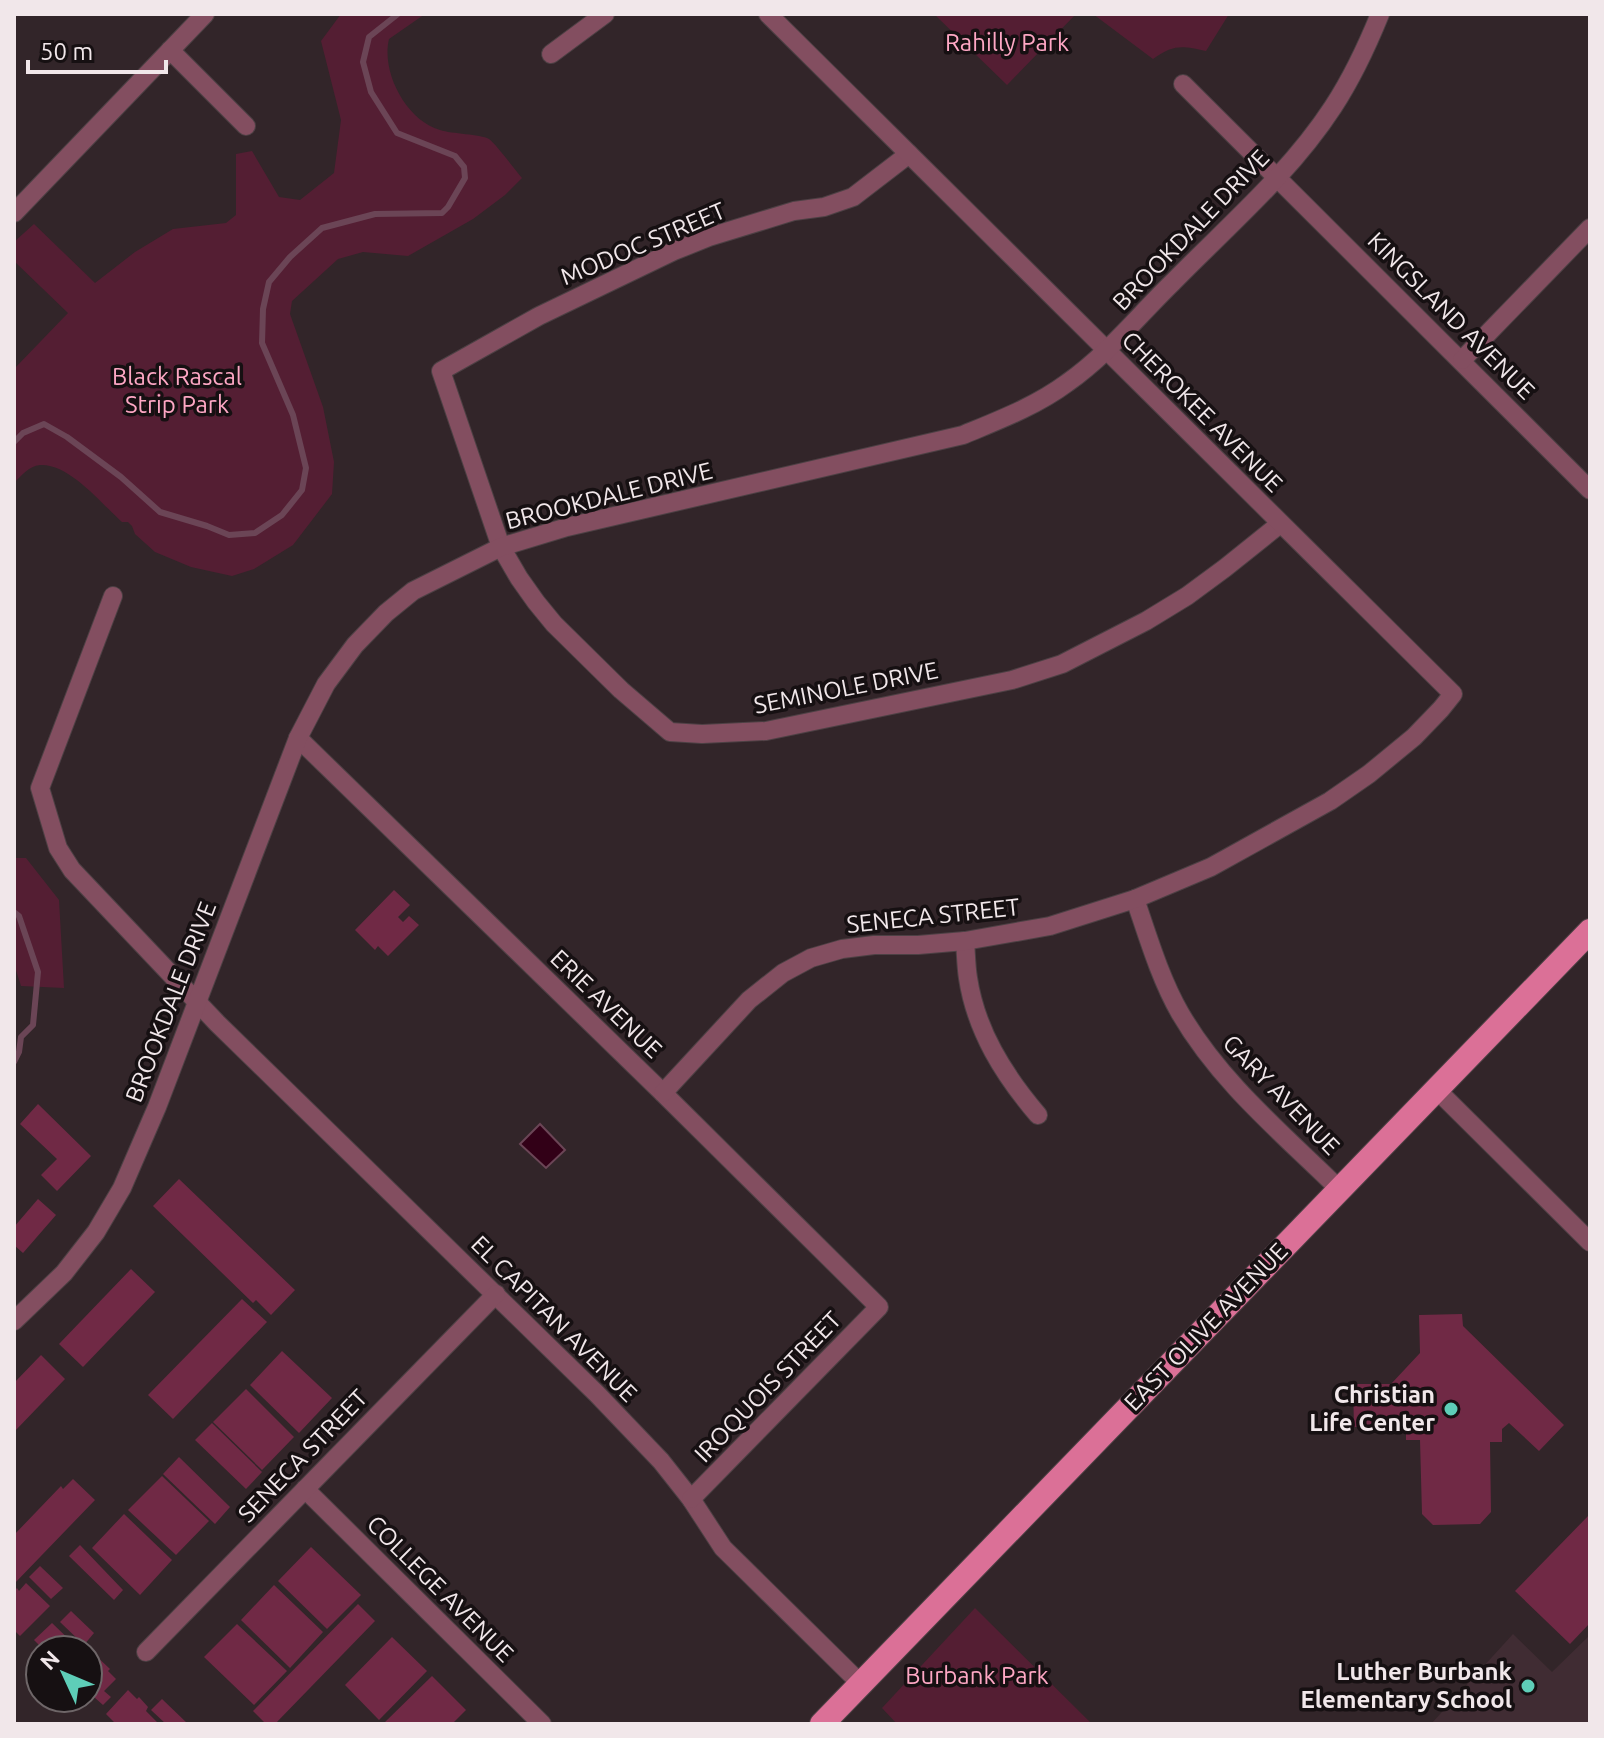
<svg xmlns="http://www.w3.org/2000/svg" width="1604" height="1738" font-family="Ubuntu,sans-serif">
  <rect width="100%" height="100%" fill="#322529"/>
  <path fill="#402c33" d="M1513,1634L1552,1672L1590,1635V1724H1431Z"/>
  <g fill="#541e33">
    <path d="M341,14H425L389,39C381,72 406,120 440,130C452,134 480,134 489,139C496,144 515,170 522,178L505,195L473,219L408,256L363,252L338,259L292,301L290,314L323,407L334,462L332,494L293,545L254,569L232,576L191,567L155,552L135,534L132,526L128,522H122C102,504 69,463 40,465C29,466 21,476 14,483V369L68,313L14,261V242L34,224L95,283L135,252L173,229L226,223L236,215V154L252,151L279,197L300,200L334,173L341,120L321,41Z"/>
    <path d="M934,14H1076L1007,85Z"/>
    <path d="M1093,14H1229L1206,51C1182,46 1174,44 1153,59Z"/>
    <path d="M14,858H26L59,900L64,988L21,986L14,964Z"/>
    <path d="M975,1608L1092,1724H897L882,1708Z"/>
  </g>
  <path fill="#320017" stroke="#6b4556" stroke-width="2" d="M540,1124L565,1150L546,1168L520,1144Z"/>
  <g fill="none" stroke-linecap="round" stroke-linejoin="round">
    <g stroke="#6b4556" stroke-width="6">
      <path d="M14,442L23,433L44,424L67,437L121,477L160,512L207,526L229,535L255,533L282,515L302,490L306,468L293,415L262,343L263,309L269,282L290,257L322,228L375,214L442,213L448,207L465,178L464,167L455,156L397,133L371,92L363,62L369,37L398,14"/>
      <path d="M14,912L19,916L38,972L33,1025L21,1037L19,1052L14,1062"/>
    </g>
  </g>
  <g fill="#702945">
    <path d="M394,890L410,905L398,917L403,922L409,916L419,925L388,956L378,946L375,950L355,930Z"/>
    <path d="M38,1104L91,1156L57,1191L41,1175L57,1159L20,1124Z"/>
    <path d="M179,1179L295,1290L271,1315L256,1300L253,1303L153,1206Z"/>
    <path d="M38,1199L56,1215L23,1253L14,1245V1227Z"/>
    <path d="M131,1269L155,1292L83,1367L59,1344Z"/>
    <path d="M242,1299L267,1322L173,1419L148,1395Z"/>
    <path d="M1462,1314L1463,1326L1564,1425L1539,1451L1509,1423L1502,1429V1442H1490L1491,1512L1480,1524L1433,1525L1422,1514L1420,1440H1406V1426L1354,1427L1353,1384H1391L1420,1353L1419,1315Z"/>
    <path d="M282,1351L332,1398L299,1433L250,1385Z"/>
    <path d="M41,1355L65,1379L14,1432V1383Z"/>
    <path d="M246,1389L294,1437L262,1470L213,1422Z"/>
    <path d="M212,1423L262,1472L246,1489L195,1440Z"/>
    <path d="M179,1457L230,1507L215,1524L163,1474Z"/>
    <path d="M162,1476L209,1521L176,1555L128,1510Z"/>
    <path d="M73,1479L95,1500L14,1584V1535L61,1486L63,1489Z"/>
    <path d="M124,1514L172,1560L140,1595L92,1548Z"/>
    <path d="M1590,1514V1623L1570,1644L1515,1591Z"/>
    <path d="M80,1545L123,1590L114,1600L69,1556Z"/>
    <path d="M311,1547L361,1595L327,1629L278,1581Z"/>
    <path d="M40,1566L63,1588L51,1599L29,1577Z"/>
    <path d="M26,1583L50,1606L20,1636L14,1630V1591L17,1588L19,1591Z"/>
    <path d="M274,1585L323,1632L290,1668L241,1620Z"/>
    <path d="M358,1604L375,1621L275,1724H266L253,1711Z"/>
    <path d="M71,1611L94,1633L84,1645L60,1622Z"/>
    <path d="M52,1623L80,1650H44L34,1640Z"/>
    <path d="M237,1624L287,1671L254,1705L204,1657Z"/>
    <path d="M392,1637L427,1671L379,1720L345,1685Z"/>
    <path d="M93,1653L110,1669L108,1671L116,1679L104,1691L111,1697L103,1705L94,1697L92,1700L88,1696V1654L91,1656Z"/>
    <path d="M432,1676L466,1710L452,1724H383Z"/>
    <path d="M128,1690L137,1699L139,1697L148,1707L146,1711L159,1724H116L106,1714Z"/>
    <path d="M162,1699L188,1724H166L151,1710Z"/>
  </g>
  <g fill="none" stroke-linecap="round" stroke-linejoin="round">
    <g stroke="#4d4044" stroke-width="20">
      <g id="minor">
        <path d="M170,50L246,126"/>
        <path d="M551,54L605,14"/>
        <path d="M1183,84L1590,490"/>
        <path d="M909,154L853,197L824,207L794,211L709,237L674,251L539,316L441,371L501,547L519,578L536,602L554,624L621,690L670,732L702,734L766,731L1012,680L1062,664L1146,621L1187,596L1225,568L1280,524"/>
        <path d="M14,213L205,14"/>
        <path d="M1462,360L1590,228"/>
        <path d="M113,596L40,788L58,848L72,870L217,1023L597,1394L661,1461L691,1499L723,1548L861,1684"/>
        <path d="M298,738L663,1093L879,1307L691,1499"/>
        <path d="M1135,899C1148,937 1160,978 1180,1013C1220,1082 1282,1133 1339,1189"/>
        <path d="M965,941C966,953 966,966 968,978C976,1031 1004,1075 1038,1115"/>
        <path d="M1436,1089L1590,1242"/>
        <path d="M663,1093L749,1000L783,973L811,958L842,949L874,945H918L965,941L1050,926L1135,899L1211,867L1330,801L1369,774L1414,737L1441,709L1453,694L768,14"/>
        <path d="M14,1321L64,1273L96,1232L122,1188L157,1107L298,738L326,684L355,645L386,613L413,591L501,547L567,527L963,435C999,420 1036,406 1067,383C1108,354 1137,317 1173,282C1228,226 1290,173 1333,107C1352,78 1367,46 1380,14"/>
        <path d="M305,1489L542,1724"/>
        <path d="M146,1652L496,1294"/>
      </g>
    </g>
    <g stroke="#4d4044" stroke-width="26">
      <path id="major" d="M822,1724L1590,931"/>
    </g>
    <use href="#minor" stroke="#834e60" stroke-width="18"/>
    <use href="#major" stroke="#db7097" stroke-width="24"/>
  </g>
  <g fill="#5eceb8" stroke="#161012" stroke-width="3">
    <circle cx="1451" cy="1409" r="8"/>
    <circle cx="1528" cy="1686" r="8"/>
  </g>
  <g text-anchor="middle" stroke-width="7" stroke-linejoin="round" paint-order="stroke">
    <g font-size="24" fill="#fea7c4" stroke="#161012">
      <text x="1007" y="51">Rahilly Park</text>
      <text x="177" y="385">Black Rascal<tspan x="177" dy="28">Strip Park</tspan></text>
      <text x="977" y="1684">Burbank Park</text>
    </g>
    <g font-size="24" fill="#f1e7ea" stroke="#161012">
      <text transform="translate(1191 230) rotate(-46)" y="8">BROOKDALE DRIVE</text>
      <text transform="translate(643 244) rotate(-23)" y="8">MODOC STREET</text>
      <text transform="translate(1451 316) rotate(45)" y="8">KINGSLAND AVENUE</text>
      <text transform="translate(1202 412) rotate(45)" y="8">CHEROKEE AVENUE</text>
      <text transform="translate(609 496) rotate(-14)" y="8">BROOKDALE DRIVE</text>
      <text transform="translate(846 688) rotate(-11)" y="8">SEMINOLE DRIVE</text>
      <text transform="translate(933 916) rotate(-6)" y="8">SENECA STREET</text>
      <text transform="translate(171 1002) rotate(-69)" y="8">BROOKDALE DRIVE</text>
      <text transform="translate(606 1004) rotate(44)" y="8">ERIE AVENUE</text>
      <text transform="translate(1281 1095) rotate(46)" y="8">GARY AVENUE</text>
      <text transform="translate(554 1319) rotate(45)" y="8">EL CAPITAN AVENUE</text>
      <text transform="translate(1206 1327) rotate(-46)" y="8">EAST OLIVE AVENUE</text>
      <text transform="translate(768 1387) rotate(-46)" y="8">IROQUOIS STREET</text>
      <text transform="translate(303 1456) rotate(-46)" y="8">SENECA STREET</text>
      <text transform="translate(440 1589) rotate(45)" y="8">COLLEGE AVENUE</text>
    </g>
    <g font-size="24" font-weight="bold" fill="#f1e7ea" stroke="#161012" text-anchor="end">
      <text x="1435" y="1403">Christian<tspan x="1435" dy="28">Life Center</tspan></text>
      <text x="1512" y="1680">Luther Burbank<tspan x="1512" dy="28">Elementary School</tspan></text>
    </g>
  </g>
  <rect width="1604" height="1738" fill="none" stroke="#f1e7ea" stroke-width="32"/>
  <g transform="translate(64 1674) rotate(314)"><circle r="38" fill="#161012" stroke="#6e6668" stroke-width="2"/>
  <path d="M0-6L14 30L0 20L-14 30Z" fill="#5eceb8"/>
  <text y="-12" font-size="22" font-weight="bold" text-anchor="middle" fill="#f1e7ea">N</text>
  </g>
  <path d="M28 60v12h138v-12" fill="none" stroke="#f1e7ea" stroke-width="4"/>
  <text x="40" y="60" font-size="24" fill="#f1e7ea" stroke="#161012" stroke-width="6" paint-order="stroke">50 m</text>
</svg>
